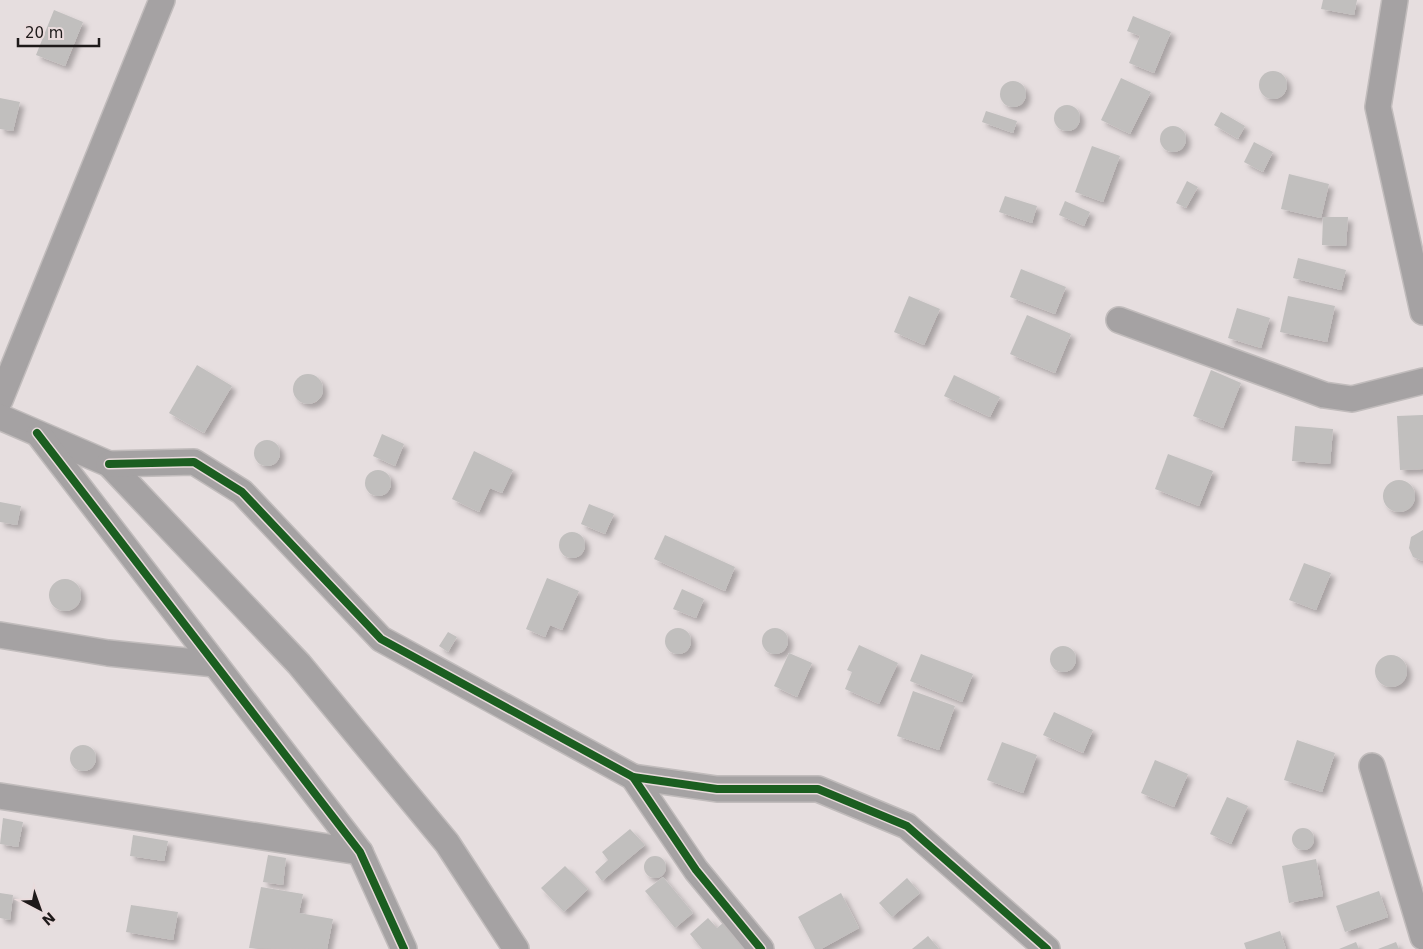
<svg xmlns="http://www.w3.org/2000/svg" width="1423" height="949" font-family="'DejaVu Sans',sans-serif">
  <defs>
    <filter id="shadow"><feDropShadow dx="4.5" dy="4.5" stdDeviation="2.5" flood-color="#0004"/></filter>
  </defs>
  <rect width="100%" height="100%" fill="#e6dedf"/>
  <g fill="#c1bfbe" filter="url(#shadow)">
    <path d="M1323,0H1357L1354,15L1321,9Z"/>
    <path d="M54,10L83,22L65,66L36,55Z"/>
    <path d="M1133,16L1171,32L1154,73L1129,63L1140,36L1127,31Z"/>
    <circle cx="1273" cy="85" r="14"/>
    <path d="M1121,78L1151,92L1130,134L1101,120Z"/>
    <circle cx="1013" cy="94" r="13"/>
    <path d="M0,98L20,102L13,131L0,129Z"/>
    <circle cx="1067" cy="118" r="13"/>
    <path d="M986,111L1017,121L1013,133L982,122Z"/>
    <path d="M1221,112L1245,126L1238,139L1214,125Z"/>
    <circle cx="1173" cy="139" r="13"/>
    <path d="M1254,142L1273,152L1263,172L1244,162Z"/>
    <path d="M1092,146L1120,156L1103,202L1075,192Z"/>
    <path d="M1289,174L1329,184L1321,218L1281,209Z"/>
    <path d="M1187,181L1198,187L1186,208L1176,203Z"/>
    <path d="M1005,196L1037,206L1032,223L999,212Z"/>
    <path d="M1065,201L1090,212L1084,226L1059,215Z"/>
    <path d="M1323,217H1348L1346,246L1322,245Z"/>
    <path d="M1298,258L1346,270L1341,290L1293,278Z"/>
    <path d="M1021,269L1066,287L1055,314L1010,297Z"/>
    <path d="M909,296L940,309L924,345L894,332Z"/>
    <path d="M1288,296L1335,306L1327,342L1280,332Z"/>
    <path d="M1237,308L1270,318L1261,348L1228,338Z"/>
    <path d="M1027,315L1071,334L1055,373L1010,354Z"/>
    <path d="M197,365L232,386L204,433L169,413Z"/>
    <path d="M1211,370L1241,383L1223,428L1193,416Z"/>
    <circle cx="308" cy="389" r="15"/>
    <path d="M954,375L1000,397L990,417L944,396Z"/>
    <path d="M1423,415V469L1400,470L1397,416Z"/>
    <path d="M1295,426L1333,429L1330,464L1292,461Z"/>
    <path d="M382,434L404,444L395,466L373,456Z"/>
    <circle cx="267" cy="453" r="13"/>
    <path d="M474,451L513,470L502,493L490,488L479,512L452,499Z"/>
    <path d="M1168,454L1213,471L1199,506L1155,489Z"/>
    <circle cx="378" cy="483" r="13"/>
    <circle cx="1399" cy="496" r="16"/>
    <path d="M0,502L21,506L17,525L0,522Z"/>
    <path d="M589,504L614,514L605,534L581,524Z"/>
    <path d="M1423,530V561L1413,557L1409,548L1411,537Z"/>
    <circle cx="572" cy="545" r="13"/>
    <path d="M665,535L735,567L725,591L654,559Z"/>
    <path d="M1304,563L1331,573L1316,610L1289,600Z"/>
    <path d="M547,578L579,591L562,630L550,625L545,637L526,629Z"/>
    <circle cx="65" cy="595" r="16"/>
    <path d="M682,589L704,599L696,618L673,609Z"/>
    <circle cx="775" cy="641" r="13"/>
    <circle cx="678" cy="641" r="13"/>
    <path d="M448,632L457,637L448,652L439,646Z"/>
    <path d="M859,645L898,663L879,704L845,689L852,672L847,670Z"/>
    <circle cx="1063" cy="659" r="13"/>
    <path d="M789,653L812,663L797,697L774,686Z"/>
    <path d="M921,654L973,674L962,702L910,681Z"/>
    <circle cx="1391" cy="671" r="16"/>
    <path d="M913,691L955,706L939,750L897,736Z"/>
    <path d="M1054,712L1093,730L1083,753L1043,735Z"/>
    <path d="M1297,740L1335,753L1322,792L1284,780Z"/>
    <path d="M1002,742L1037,755L1023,793L987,780Z"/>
    <circle cx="83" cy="758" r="13"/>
    <path d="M1155,760L1188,774L1174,807L1141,793Z"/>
    <path d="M1227,797L1248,806L1231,844L1210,834Z"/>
    <path d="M3,818L23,822L18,847L0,844Z"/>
    <circle cx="1303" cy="839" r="11"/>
    <path d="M630,829L645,845L602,881L595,872L608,860L602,852Z"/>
    <path d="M133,835L168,841L164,861L130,856Z"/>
    <path d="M268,855L286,858L283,885L263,882Z"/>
    <circle cx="655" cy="867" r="11"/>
    <path d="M1316,859L1323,896L1289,903L1282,866Z"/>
    <path d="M565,866L588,889L564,912L541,888Z"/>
    <path d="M663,877L693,913L675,928L645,891Z"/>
    <path d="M907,878L920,893L892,917L879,903Z"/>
    <path d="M261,887L303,894L299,913L333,919L327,949L249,948Z"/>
    <path d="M1379,891L1388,917L1345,932L1336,906Z"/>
    <path d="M0,893L13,895L10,920L0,918Z"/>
    <path d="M841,893L859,928L821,949H815L798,917Z"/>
    <path d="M131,905L178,912L173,940L126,932Z"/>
    <path d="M708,918L717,928L723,923L745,949H702L690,934Z"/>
    <path d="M1280,931L1286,949H1246L1244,943Z"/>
    <path d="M928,936L939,949H912Z"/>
    <path d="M1356,942L1359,949H1339Z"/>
    <path d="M1396,942L1399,949H1378Z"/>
  </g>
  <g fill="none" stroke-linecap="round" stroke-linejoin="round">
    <g stroke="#c1bcbc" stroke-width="28">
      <g id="minor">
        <path d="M1395,0L1378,107L1423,312"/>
        <path d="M1119,320L1324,395L1352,399L1423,381"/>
        <path d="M0,400L162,0"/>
        <path d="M0,417L109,464L299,664L447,843L516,949"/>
        <path d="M39,435L360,852L404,949"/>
        <path d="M109,464L194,462L242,492L381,639L633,777L696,870L761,949"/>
        <path d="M0,635L108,653L215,664"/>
        <path d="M1372,766L1423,937"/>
        <path d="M633,777L717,789H818L907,826L1047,949"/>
        <path d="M0,796L360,852"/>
      </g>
    </g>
    <use href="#minor" stroke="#a5a2a3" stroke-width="25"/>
    <g stroke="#e9dbdc" stroke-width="11">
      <g id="cycleway">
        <path d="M37,433L360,852L404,949"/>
        <path d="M109,464L194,462L242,492L381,639L633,777L696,870L761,949"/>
        <path d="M633,777L717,789H818L907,826L1047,949"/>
      </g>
    </g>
    <use href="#cycleway" stroke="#1b5e20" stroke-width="8"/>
  </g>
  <g transform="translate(40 909) rotate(139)" stroke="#e9dbdc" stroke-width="4" paint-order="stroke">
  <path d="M0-4L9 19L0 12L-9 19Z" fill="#1e1a1a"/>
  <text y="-8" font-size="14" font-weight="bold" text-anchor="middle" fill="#1e1a1a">N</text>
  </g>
  <path d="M18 38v8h81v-8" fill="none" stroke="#1e1a1a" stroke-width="2.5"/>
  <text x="25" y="38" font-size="15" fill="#1e1a1a" stroke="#e9dbdc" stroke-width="4" paint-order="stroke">20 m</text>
</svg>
